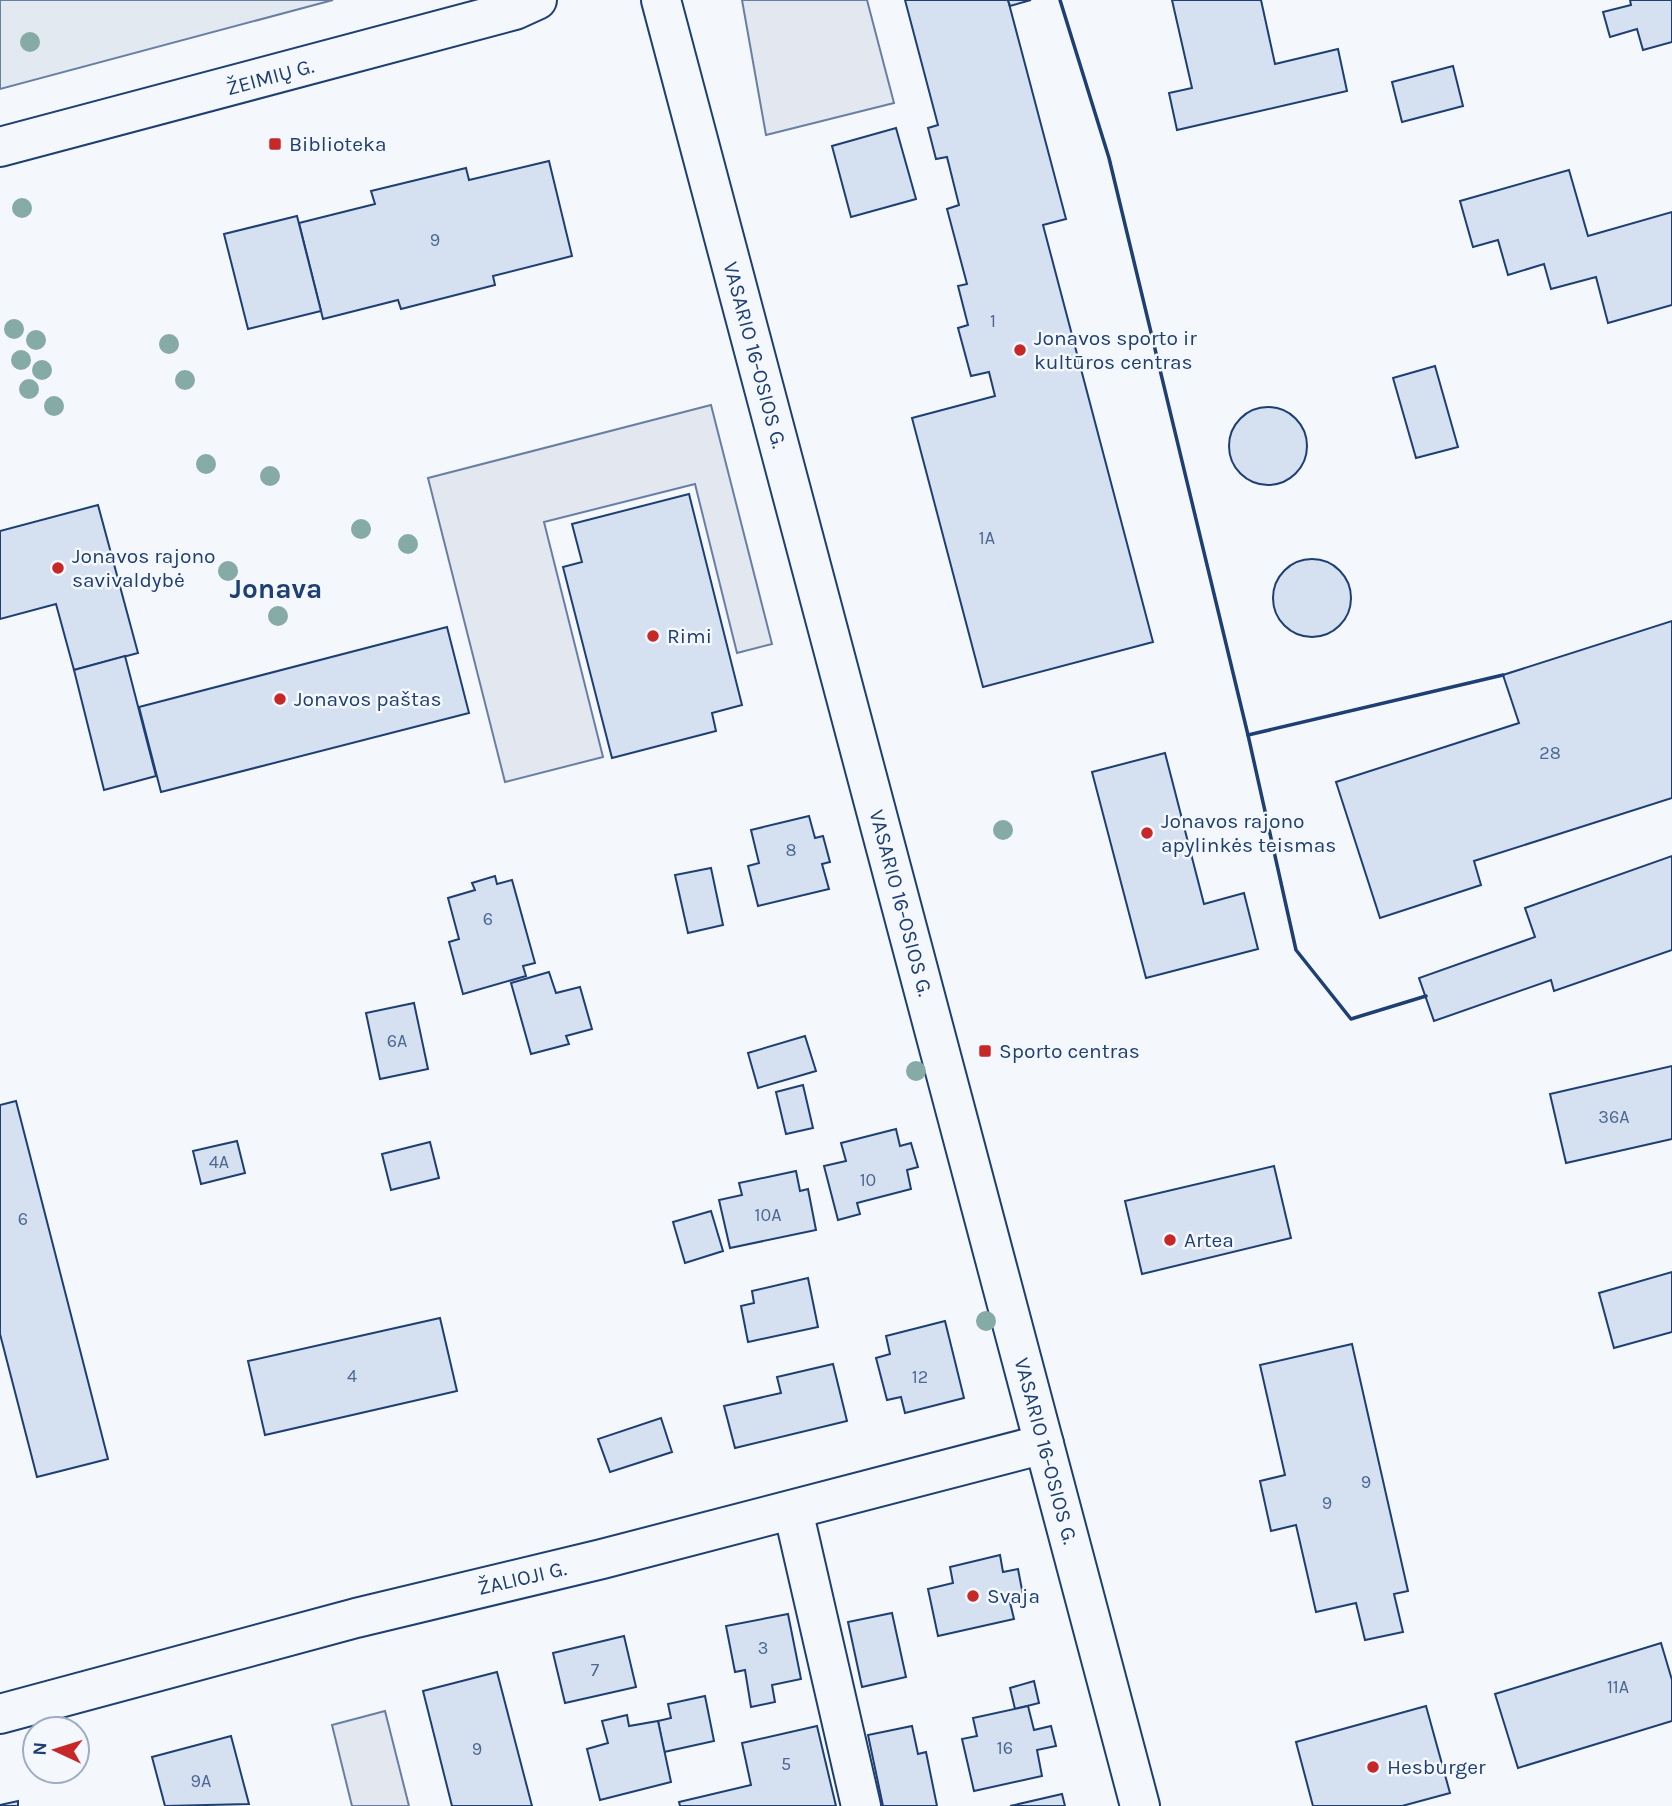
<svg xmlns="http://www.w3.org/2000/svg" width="1672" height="1806" font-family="Karla,sans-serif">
  <rect width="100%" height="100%" fill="#f4f7fb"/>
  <path fill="#e3e9f0" stroke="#687fa3" stroke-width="2" d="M0,0H333L0,89Z"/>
  <g fill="#e3e8f0" stroke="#687fa3" stroke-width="2">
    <path d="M742,0H867L894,103L766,135Z"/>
    <path d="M711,405L772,644L737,653L695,484L544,522L603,757L505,782L428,478Z"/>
    <path d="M385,1711L409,1806H352L332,1725Z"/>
  </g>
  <g fill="#d5e0f0" stroke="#1d3f73" stroke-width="2">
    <path d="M905,0H1008L1066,219L1043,225L1153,642L983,687L912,418L995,396L989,372L971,376L958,328L968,325L958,286L967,284L947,209L959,205L947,157L936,159L928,128L938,125Z"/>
    <path d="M1008,0H1031L1010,6Z"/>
    <path d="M1172,0H1261L1275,64L1338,49L1347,91L1177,130L1169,93L1192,88Z"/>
    <path d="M1630,0H1672V42L1643,50L1637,29L1610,37L1603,12L1631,5Z"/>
    <path d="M1453,66L1463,106L1402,122L1392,82Z"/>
    <path d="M896,128L916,199L851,217L832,146Z"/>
    <path d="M549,161L572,256L493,276L495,285L401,309L398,300L323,319L299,223L375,204L371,191L466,168L469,180Z"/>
    <path d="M1569,170L1588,236L1672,212V305L1608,323L1596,277L1551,289L1544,264L1508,275L1498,240L1473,247L1460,201Z"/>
    <path d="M297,216L321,311L248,329L224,234Z"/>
    <path d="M1435,366L1458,447L1416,458L1393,378Z"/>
    <circle cx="1268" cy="446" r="39"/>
    <path d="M689,494L742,705L712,713L716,731L612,758L563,567L582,562L572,524Z"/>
    <path d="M98,505L138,653L74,670L56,604L0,619V531Z"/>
    <circle cx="1312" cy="598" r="39"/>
    <path d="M1672,621V798L1474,861L1481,885L1380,918L1336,782L1519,723L1503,675Z"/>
    <path d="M447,627L469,713L161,792L139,707Z"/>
    <path d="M125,656L156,776L104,790L74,670Z"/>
    <path d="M1165,753L1204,904L1244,893L1258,949L1146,978L1092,772Z"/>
    <path d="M809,816L815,838L823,836L830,862L822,864L829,889L758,906L748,866L759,863L751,830Z"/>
    <path d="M1672,856V950L1554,991L1551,980L1434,1021L1419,978L1535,937L1525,908Z"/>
    <path d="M711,868L723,925L688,933L675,875Z"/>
    <path d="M495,876L497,884L512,880L535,963L523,966L526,976L463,994L449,942L459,939L448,898L475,890L472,883Z"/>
    <path d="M549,972L556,993L580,987L592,1029L566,1036L569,1044L531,1054L511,983Z"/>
    <path d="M414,1003L428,1069L380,1079L366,1013Z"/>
    <path d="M805,1036L816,1071L758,1088L748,1053Z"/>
    <path d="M1672,1066V1139L1566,1163L1550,1094Z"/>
    <path d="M803,1085L813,1128L786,1134L776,1092Z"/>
    <path d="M16,1101L108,1459L37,1477L0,1334V1105Z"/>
    <path d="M896,1129L900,1146L911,1143L918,1167L907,1170L911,1189L857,1203L860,1214L838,1220L824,1166L846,1161L841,1143Z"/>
    <path d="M237,1141L245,1173L201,1184L193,1151Z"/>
    <path d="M430,1142L439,1178L391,1190L382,1154Z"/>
    <path d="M1274,1166L1291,1238L1142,1274L1125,1201Z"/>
    <path d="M796,1171L800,1191L808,1189L816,1230L730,1248L719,1200L742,1195L739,1183Z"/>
    <path d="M711,1211L723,1251L685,1263L673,1222Z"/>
    <path d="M1672,1272V1332L1614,1348L1599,1293Z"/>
    <path d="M808,1278L818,1327L748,1342L741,1306L754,1303L752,1291Z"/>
    <path d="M440,1318L457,1391L265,1435L248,1361Z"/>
    <path d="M945,1321L964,1398L905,1413L901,1397L887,1400L876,1358L890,1354L886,1336Z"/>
    <path d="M1352,1344L1408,1591L1394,1594L1403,1632L1365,1640L1356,1603L1316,1612L1296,1525L1271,1531L1260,1481L1285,1475L1260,1365Z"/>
    <path d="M833,1364L847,1421L735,1448L724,1406L781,1393L777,1377Z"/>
    <path d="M661,1418L672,1452L610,1472L598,1439Z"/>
    <path d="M1000,1555L1003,1572L1018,1569L1023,1595L1009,1598L1014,1619L938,1636L928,1589L953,1583L950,1567Z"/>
    <path d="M892,1613L906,1677L862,1687L848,1622Z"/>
    <path d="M788,1614L801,1679L772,1685L775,1702L751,1707L745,1670L735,1672L726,1626Z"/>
    <path d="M624,1636L636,1687L565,1703L553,1653Z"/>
    <path d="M1661,1643L1672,1680V1721L1518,1768L1495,1694Z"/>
    <path d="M497,1672L532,1806H452L423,1691Z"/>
    <path d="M1034,1681L1039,1703L1015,1709L1010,1688Z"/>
    <path d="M705,1696L714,1741L664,1752L658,1721L671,1718L668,1704Z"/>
    <path d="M1028,1706L1034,1730L1051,1726L1056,1746L1037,1750L1042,1776L974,1791L962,1739L977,1736L973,1718Z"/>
    <path d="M1426,1706L1450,1793L1402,1806H1313L1296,1742Z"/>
    <path d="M627,1715L629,1726L658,1721L671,1782L600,1800L587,1749L608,1743L602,1721Z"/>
    <path d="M817,1726L836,1806H680L679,1802L751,1785L742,1743Z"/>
    <path d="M912,1726L918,1754L926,1752L937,1806H883L868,1735Z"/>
    <path d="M231,1736L249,1804L165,1806L152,1757Z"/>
    <path d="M1062,1794L1065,1806H1010Z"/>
    <path d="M18,1801V1806H0V1805Z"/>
  </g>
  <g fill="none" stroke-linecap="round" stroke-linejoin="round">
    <g stroke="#1d3f73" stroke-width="42">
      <g id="minor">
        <path d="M793,1510L861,1806"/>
        <path d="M0,1714L356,1618L602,1559L1044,1444"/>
      </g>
    </g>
    <g stroke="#1d3f73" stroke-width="42">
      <g id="major">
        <path d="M661,0L1140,1806"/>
        <path d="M0,147L515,10L537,0"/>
      </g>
    </g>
    <use href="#minor" stroke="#f4f7fb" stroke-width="38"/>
    <use href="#major" stroke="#f4f7fb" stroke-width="38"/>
    <g stroke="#1d3f73" stroke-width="3.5">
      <path d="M1060,0L1109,158L1248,735L1296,950L1351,1019L1426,996"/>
      <path d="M1248,735L1503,675"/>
    </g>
  </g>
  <g fill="#86aba6">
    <circle cx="30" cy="42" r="10"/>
    <circle cx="22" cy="208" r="10"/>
    <circle cx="14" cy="329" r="10"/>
    <circle cx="36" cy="340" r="10"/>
    <circle cx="169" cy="344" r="10"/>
    <circle cx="21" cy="360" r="10"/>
    <circle cx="42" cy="370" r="10"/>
    <circle cx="185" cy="380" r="10"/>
    <circle cx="29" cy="389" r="10"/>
    <circle cx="54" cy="406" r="10"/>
    <circle cx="206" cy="464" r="10"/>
    <circle cx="270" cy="476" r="10"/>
    <circle cx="361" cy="529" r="10"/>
    <circle cx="408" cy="544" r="10"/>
    <circle cx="228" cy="571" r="10"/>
    <circle cx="278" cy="616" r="10"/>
    <circle cx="1003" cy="830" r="10"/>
    <circle cx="916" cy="1071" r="10"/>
    <circle cx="986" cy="1321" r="10"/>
  </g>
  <g fill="#c62828" stroke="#f4f7fb" stroke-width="2.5">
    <rect x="268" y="137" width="14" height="14" rx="3.5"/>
    <circle cx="1020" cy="350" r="7"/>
    <circle cx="58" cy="568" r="7"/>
    <circle cx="653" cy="636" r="7"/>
    <circle cx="280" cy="699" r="7"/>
    <circle cx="1147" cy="833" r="7"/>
    <rect x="978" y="1044" width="14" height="14" rx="3.5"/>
    <circle cx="1170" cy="1240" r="7"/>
    <circle cx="973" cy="1596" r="7"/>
    <circle cx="1373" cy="1767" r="7"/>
  </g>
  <g text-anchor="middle" stroke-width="5" stroke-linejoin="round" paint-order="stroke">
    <g font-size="18" fill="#4b6792">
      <text x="435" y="246">9</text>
      <text x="993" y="327">1</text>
      <text x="987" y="544">1A</text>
      <text x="1550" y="759">28</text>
      <text x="791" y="856">8</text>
      <text x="488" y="925">6</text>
      <text x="397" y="1047">6A</text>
      <text x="1614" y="1123">36A</text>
      <text x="219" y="1168">4A</text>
      <text x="868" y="1186">10</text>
      <text x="768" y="1221">10A</text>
      <text x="23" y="1225">6</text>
      <text x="352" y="1382">4</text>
      <text x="920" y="1383">12</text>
      <text x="1366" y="1488">9</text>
      <text x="1327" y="1509">9</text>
      <text x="763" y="1654">3</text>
      <text x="595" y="1676">7</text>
      <text x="1618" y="1693">11A</text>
      <text x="1005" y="1754">16</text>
      <text x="477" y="1755">9</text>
      <text x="786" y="1770">5</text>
      <text x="201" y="1787">9A</text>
    </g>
    <g font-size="21" fill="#1d3f73" stroke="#f4f7fb">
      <text transform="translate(270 77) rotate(-15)" y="7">ŽEIMIŲ G.</text>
      <text transform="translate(755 355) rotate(75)" y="7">VASARIO 16-OSIOS G.</text>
      <text transform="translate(901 903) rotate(75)" y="7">VASARIO 16-OSIOS G.</text>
      <text transform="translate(1046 1451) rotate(75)" y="7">VASARIO 16-OSIOS G.</text>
      <text transform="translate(522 1578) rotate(-13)" y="7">ŽALIOJI G.</text>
    </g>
    <g font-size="21" fill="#1d3f73" stroke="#f4f7fb" text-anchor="start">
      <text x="289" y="151">Biblioteka</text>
      <text x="1034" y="345">Jonavos sporto ir<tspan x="1034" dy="24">kultūros centras</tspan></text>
      <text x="72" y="563">Jonavos rajono<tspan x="72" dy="24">savivaldybė</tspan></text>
      <text x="667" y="643">Rimi</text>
      <text x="294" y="706">Jonavos paštas</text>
      <text x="1161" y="828">Jonavos rajono<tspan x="1161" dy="24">apylinkės teismas</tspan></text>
      <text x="999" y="1058">Sporto centras</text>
      <text x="1184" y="1247">Artea</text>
      <text x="987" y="1603">Svaja</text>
      <text x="1387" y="1774">Hesburger</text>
    </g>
    <g font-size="28" font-weight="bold" fill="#1d3f73" stroke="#f4f7fb">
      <text x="276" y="598">Jonava</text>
    </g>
  </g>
  <g transform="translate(56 1750) rotate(274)"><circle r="33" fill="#f4f7fb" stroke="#9eadc5" stroke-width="2"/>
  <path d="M0-5L12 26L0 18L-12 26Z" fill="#c62828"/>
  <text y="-10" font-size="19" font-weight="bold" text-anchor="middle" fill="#1d3f73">N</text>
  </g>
</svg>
